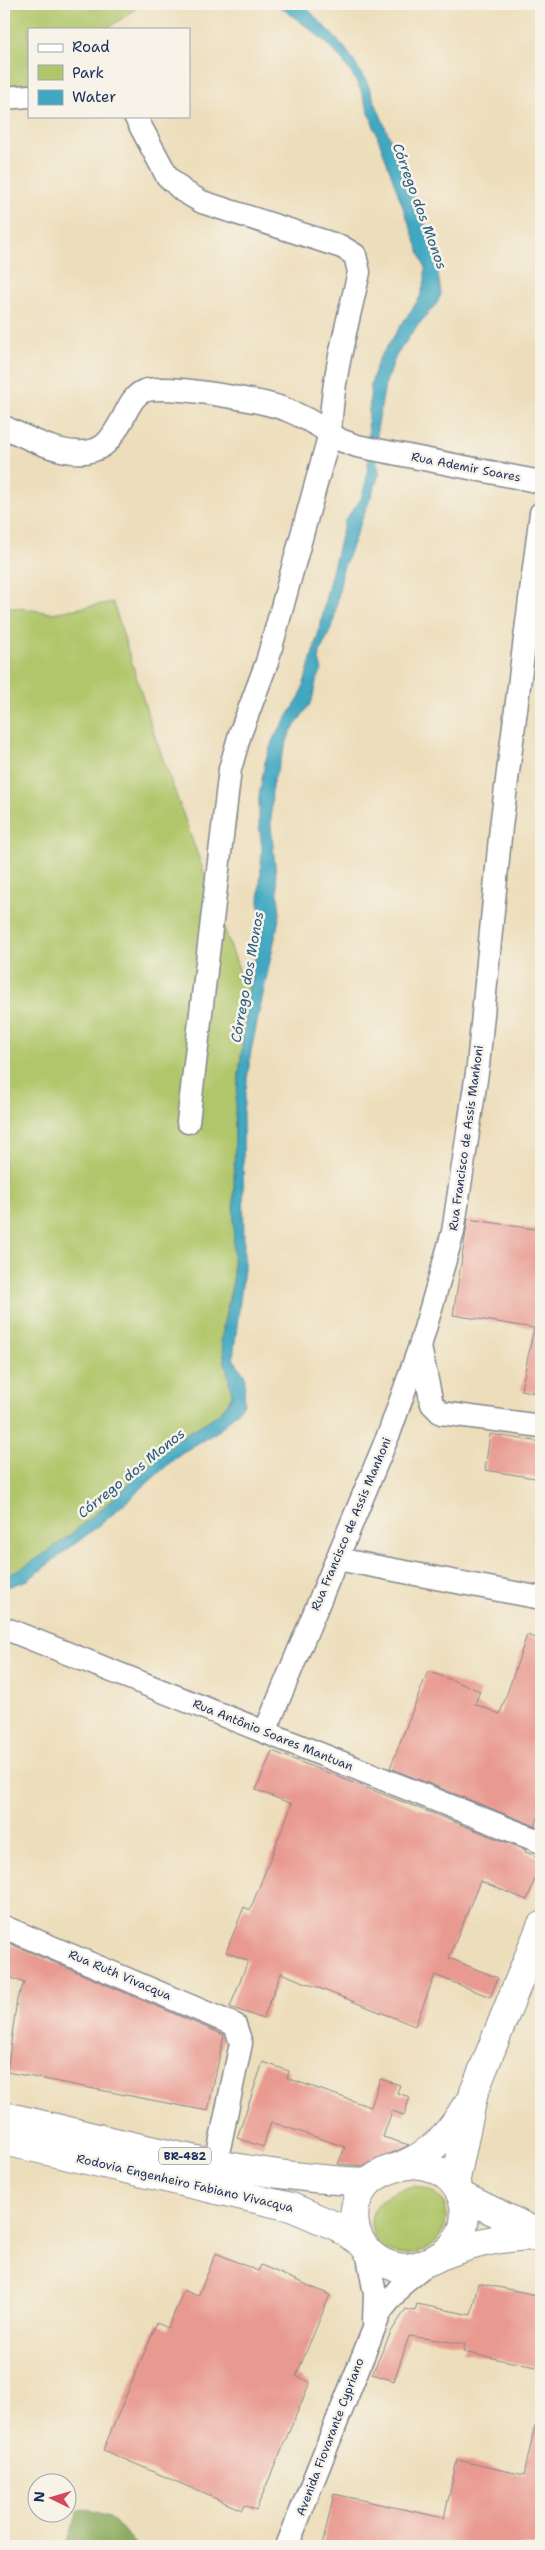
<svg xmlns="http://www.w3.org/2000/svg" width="545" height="2550" font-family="'Shantell Sans',sans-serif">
  <rect width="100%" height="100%" fill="#f7f3e8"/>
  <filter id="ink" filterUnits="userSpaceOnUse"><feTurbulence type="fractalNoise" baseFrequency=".02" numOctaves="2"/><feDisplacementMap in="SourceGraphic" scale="10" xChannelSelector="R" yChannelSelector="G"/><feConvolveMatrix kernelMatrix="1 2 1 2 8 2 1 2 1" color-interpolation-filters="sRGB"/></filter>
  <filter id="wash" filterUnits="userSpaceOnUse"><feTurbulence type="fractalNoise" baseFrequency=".0096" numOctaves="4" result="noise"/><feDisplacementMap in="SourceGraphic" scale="20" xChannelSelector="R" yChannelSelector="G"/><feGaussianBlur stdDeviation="1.12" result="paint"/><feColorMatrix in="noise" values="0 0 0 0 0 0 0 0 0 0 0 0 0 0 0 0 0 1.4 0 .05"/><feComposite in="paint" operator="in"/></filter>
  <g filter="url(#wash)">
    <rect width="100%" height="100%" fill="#eddebb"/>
    <g fill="#b0c66b" stroke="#667a64">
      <path d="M4,4H142L107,29H29V85L4,102Z"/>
      <path d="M4,467L7,470L4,527Z"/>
      <path d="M113,602L153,731L240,972L249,987L235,1110L233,1281L223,1325L224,1360L231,1382L232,1395L221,1413L174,1442L109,1502L62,1541L21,1570L4,1577V606L52,613Z"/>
      <path d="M414,2186C476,2194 439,2273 388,2251C382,2248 375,2240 373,2234C363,2206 391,2190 414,2186Z"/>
    </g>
    <path fill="#8cab5f" stroke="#546d5e" d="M86,2509L109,2516L138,2546H65L79,2510Z"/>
    <path fill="#41a8c1" stroke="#2e6c90" d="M276,4H302L305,6L345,48L366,80L434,246L441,294L437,303L414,330L396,356L385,385L377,430V462L380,473L343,569L333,625L320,652L319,659L322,670L316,682L312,701L290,733L272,785L271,825L280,914L251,1051L243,1111L244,1269L233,1358L245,1376L244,1404L220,1430L180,1454L106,1520L28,1580L4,1588V1577C48,1557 93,1517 129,1484C144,1470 158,1454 174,1442C194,1426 221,1420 232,1395L221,1340L233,1281L235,1110L249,987L260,934L259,902L262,849L259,823V796L265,762L273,739L300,697L321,624L326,596L345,520L361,499L366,481L370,447L368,424L371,384L378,360L420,297L425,280V268L360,88C337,46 313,31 276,4Z"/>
    <g id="blocks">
      <g fill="#e99a90">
        <path d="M468,1219L541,1230V1394L521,1390L534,1328L453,1315Z"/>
        <path d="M490,1434L541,1442V1479L485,1470Z"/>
        <path d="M527,1635L541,1640V1810L535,1826L390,1768L428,1671L480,1691L475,1704L500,1714Z"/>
        <path d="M272,1751L526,1850L525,1852L541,1858V1864L527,1900L480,1881L449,1958L498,1978L490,1997L435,1975L415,2026L281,1973L263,2019L230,2007L248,1961L226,1952L244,1907L250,1910L292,1804L256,1790Z"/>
        <path d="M4,1941L224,2035L208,2111L7,2072L17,1999L24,1983L4,1975Z"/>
        <path d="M263,2062L289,2071L287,2078L371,2107L380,2079L400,2085L397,2093L410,2097L404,2115L392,2111L383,2137L409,2145L364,2166L338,2164L345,2147L271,2122L263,2147L237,2138Z"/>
        <path d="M216,2253L258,2271L261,2265L330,2295L296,2376L310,2382L256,2510L244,2505L242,2510L103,2450L157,2323L168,2328L184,2290L198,2296Z"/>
        <path d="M478,2283L541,2296V2368L463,2352L465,2344L409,2336L394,2381L372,2374L391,2332L406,2309L415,2311L417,2304L471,2315Z"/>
        <path d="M535,2426L541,2427V2546H322L334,2494L444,2518L457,2460L524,2475Z"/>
      </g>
    </g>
  </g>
  <g filter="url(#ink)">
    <use href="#blocks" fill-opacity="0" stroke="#84868c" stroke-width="1"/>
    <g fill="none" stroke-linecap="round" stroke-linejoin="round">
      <g stroke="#84868c" stroke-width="25">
        <g id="minor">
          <path d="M4,98L29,96"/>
          <path d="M135,116L167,176L183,191L202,202L342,247L355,255L359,272C347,326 332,378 330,433L340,440L357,446L541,482"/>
          <path d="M4,427C30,439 77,465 104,445C112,439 117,428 122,420C127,410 133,395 144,391C163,383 266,401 287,410C302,416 316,424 330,433L267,662L240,734L230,769L188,1122"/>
          <path d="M420,1347L432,1404L441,1413L541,1426"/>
          <path d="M337,1559L541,1598"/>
          <path d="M4,1628L541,1842"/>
          <path d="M265,1732L390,1431L420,1346L453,1232L478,1066L501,827L541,513"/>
          <path d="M4,1927L235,2025L241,2043L216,2163"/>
          <path d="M367,2251L375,2294L374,2322"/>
          <path d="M287,2546L381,2311L404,2282L428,2263"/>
        </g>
      </g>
      <g stroke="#84868c" stroke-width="30">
        <g id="major">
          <path d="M403,2165C432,2153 450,2133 466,2106"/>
          <path d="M455,2184L474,2092L541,1926"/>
        </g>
      </g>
      <g stroke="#84868c" stroke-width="30">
        <g id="highway">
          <path d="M4,2116C124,2143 245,2178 369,2182"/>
          <path d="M4,2141L291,2207L338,2227L359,2241"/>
          <path d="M414,2164C474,2169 484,2242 427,2262C418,2266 407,2269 397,2267C358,2260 339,2212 369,2182C381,2171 398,2166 414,2164Z"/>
          <path d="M462,2196L538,2233"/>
          <path d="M443,2255C475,2242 506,2236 541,2236"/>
        </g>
      </g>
      <use href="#minor" stroke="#fff" stroke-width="22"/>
      <use href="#major" stroke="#fff" stroke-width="28"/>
      <use href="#highway" stroke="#fff" stroke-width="28"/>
    </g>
  </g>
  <g text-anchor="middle" stroke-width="5" stroke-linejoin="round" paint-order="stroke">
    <rect fill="#f7f3e8" stroke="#5d6a87" stroke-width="1" x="159" y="2147.5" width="52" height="17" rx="4"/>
    <g font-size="11" font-weight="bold" fill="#1b2f5e">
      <text x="185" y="2160">BR-482</text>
    </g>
    <g font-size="12" fill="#1b2f5e" stroke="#f7f3e8">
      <text transform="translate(466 467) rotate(11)" y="4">Rua Ademir Soares</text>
      <text transform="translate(466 1138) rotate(-82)" y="4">Rua Francisco de Assis Manhoni</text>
      <text transform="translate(351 1524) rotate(-67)" y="4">Rua Francisco de Assis Manhoni</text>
      <text transform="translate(273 1735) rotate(22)" y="4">Rua Antônio Soares Mantuan</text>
      <text transform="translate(120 1975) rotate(23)" y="4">Rua Ruth Vivacqua</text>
      <text transform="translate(185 2183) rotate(13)" y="4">Rodovia Engenheiro Fabiano Vivacqua</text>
      <text transform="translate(330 2437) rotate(-69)" y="4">Avenida Fiovarante Cypriano</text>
    </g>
    <g font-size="14" font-style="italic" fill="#285981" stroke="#f7f3e8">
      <text transform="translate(420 206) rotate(70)" y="5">Córrego dos Monos</text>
      <text transform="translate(247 977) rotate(-80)" y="5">Córrego dos Monos</text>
      <text transform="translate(131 1473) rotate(-39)" y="5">Córrego dos Monos</text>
    </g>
  </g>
  <rect width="545" height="2550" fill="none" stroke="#f7f3e8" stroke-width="20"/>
  <rect x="28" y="28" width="162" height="90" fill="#f7f3e8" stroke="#9fa5b1"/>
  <rect x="38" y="44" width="25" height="8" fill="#ffffff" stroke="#9fa5b1"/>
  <text x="72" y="52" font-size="15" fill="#1b2f5e">Road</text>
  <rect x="38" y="65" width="25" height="15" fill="#b0c66b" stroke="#9fa5b1"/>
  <text x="72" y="78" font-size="15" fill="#1b2f5e">Park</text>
  <rect x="38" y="90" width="25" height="15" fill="#41a8c1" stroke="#9fa5b1"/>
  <text x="72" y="102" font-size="15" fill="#1b2f5e">Water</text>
  <g transform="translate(52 2498) rotate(275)"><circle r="24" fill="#f7f3e8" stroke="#9fa5b1"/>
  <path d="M0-4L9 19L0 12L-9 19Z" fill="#d1495b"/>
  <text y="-8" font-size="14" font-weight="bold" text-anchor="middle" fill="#1b2f5e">N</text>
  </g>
</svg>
